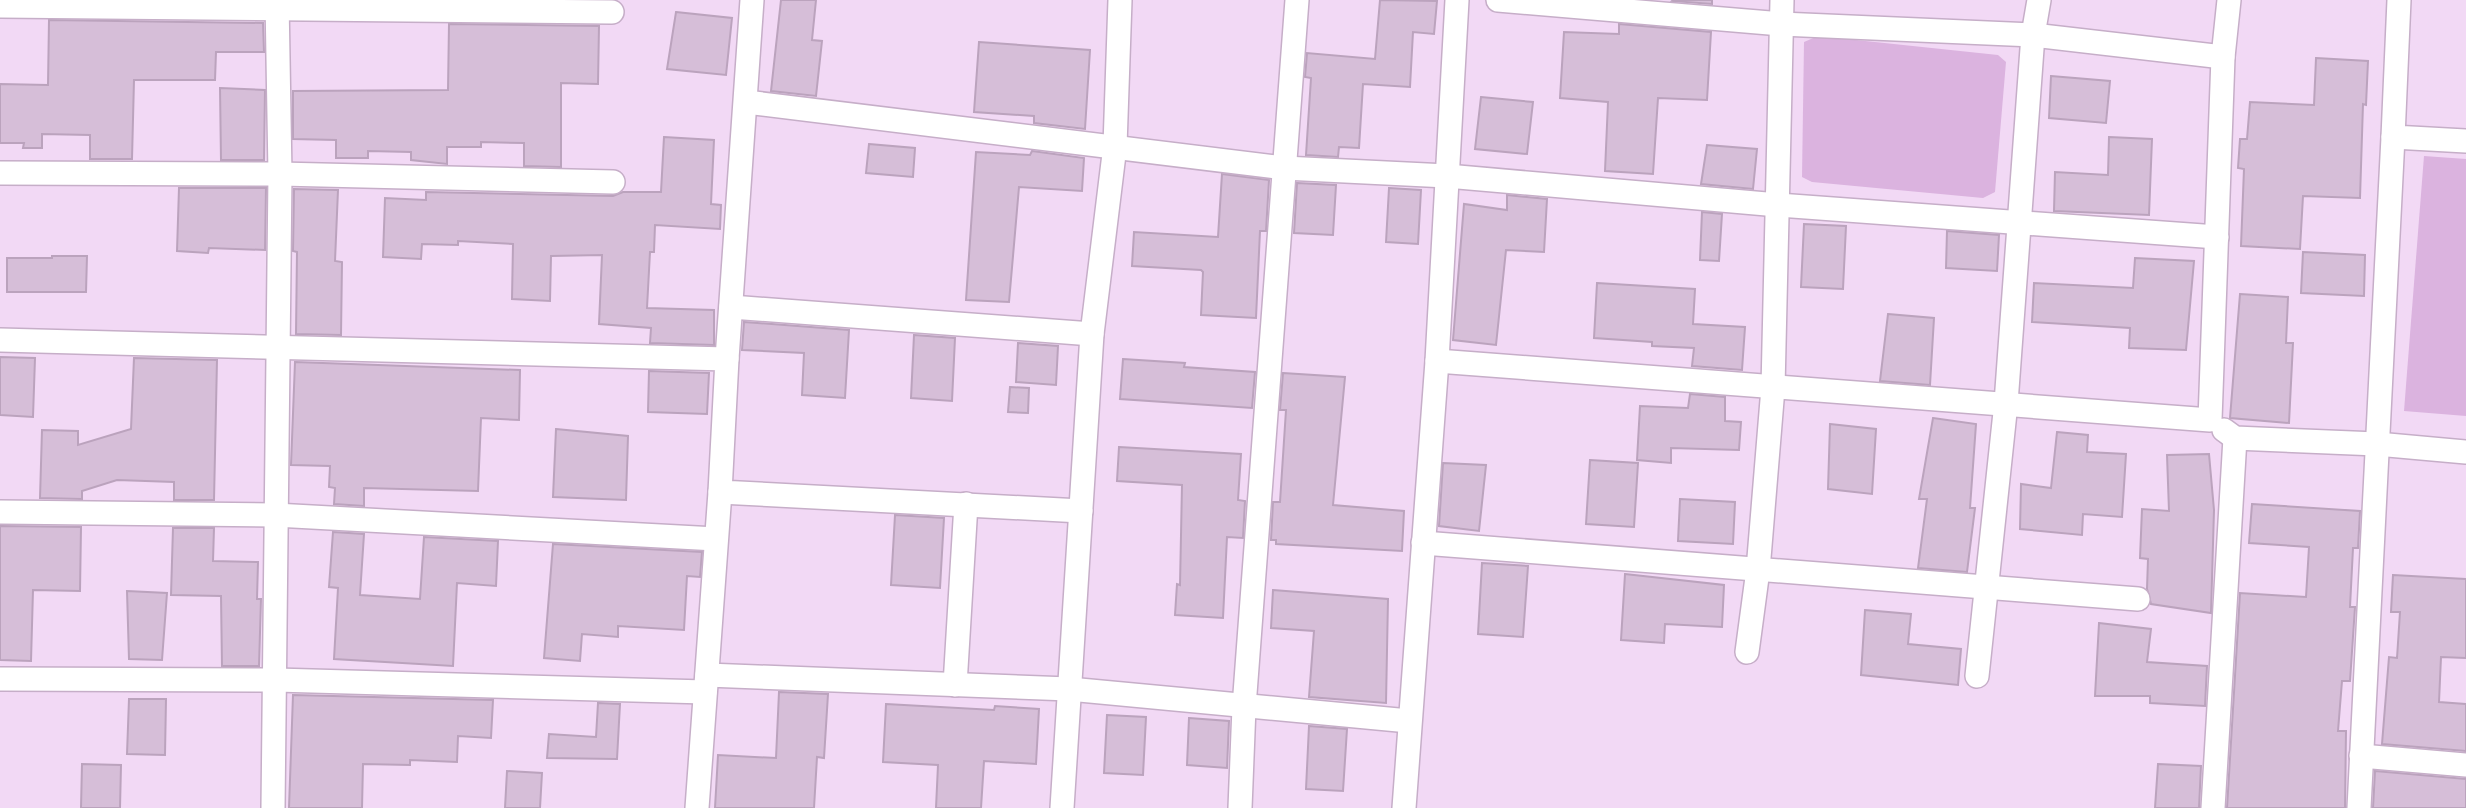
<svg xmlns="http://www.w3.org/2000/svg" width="2466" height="808" font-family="'PT Sans Narrow',sans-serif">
  <rect width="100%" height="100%" fill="#f2d9f5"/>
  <g fill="#dbb3df">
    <path d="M1818,36L1998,55L2006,62L1995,192L1983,198L1812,182L1802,177L1804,42Z"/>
    <path d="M2424,156L2466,159V416L2404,411Z"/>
  </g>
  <g fill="#d6bed8" stroke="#bba3bd" stroke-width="2">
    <path d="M781,0H816L812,40L822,41L816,96L771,91Z"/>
    <path d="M1380,0L1437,1L1434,34L1413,32L1410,87L1363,84L1359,148L1339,147L1338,157L1306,155L1311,78L1305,77L1307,53L1375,59Z"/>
    <path d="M1673,0H1712V4L1672,1Z"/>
    <path d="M676,12L732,18L726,75L667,69Z"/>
    <path d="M49,20L263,23L264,52H216L215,80H134L132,159H90V135L42,134V148H23L24,143H0V84L48,85Z"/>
    <path d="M449,24L599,26L598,84L561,83V167L524,166V143L481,142V147H447V164L411,160V152L368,151V158H336V140L293,139V91L448,90Z"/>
    <path d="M1619,24L1711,32L1707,100L1658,98L1653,174L1605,171L1608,102L1560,98L1564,32L1619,34Z"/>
    <path d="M979,42L1090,50L1085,129L1034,123V116L974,112Z"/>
    <path d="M2316,58L2368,61L2366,105L2363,104L2360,198L2303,196L2300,249L2241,246L2244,169L2238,168L2240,139H2247L2250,102L2314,105Z"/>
    <path d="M2051,76L2110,81L2106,123L2049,118Z"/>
    <path d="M220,88L265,90L264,160H221Z"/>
    <path d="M1481,97L1533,102L1527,154L1475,149Z"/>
    <path d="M664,137L714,140L711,204L721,205L720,229L655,225L654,252H650L647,308L714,310V345L650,343L651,328L599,324L602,255L551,256L550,301L512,299L513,244L458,241V245L422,244L421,259L383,257L385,198L426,200V192L613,196L623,192H661Z"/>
    <path d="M2109,137L2152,139L2149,215L2054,211L2055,172L2108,175Z"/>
    <path d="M869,144L915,148L913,177L866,173Z"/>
    <path d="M1707,145L1757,149L1753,189L1701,184Z"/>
    <path d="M1032,151L1084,158L1082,191L1019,187L1009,302L966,300L976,152L1030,155Z"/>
    <path d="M1222,174L1269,180L1266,231H1260L1256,318L1201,315L1203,272L1201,270L1132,266L1134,232L1218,237Z"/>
    <path d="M1297,183L1336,185L1333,235L1294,233Z"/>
    <path d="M179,188H266L265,250L209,248L208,253L177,251Z"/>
    <path d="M1389,188L1421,190L1418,244L1386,242Z"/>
    <path d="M294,189L338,190L335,261L342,262L341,335L296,334L297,252L293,251Z"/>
    <path d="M1507,195L1547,199L1544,252L1506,250L1496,345L1453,340L1464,204L1507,210Z"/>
    <path d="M1702,212L1722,214L1719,261L1700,260Z"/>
    <path d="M1804,224L1846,226L1843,289L1801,287Z"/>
    <path d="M1947,231L1999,235L1997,271L1946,268Z"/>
    <path d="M2303,252L2365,255L2364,296L2301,293Z"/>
    <path d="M52,256H87L86,292H7V258H52Z"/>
    <path d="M2135,258L2194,261L2186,350L2129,348L2130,328L2032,322L2034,283L2133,288Z"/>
    <path d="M1597,283L1695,289L1693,324L1745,327L1742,370L1692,366L1694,348L1652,346V342L1594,338Z"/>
    <path d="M2240,294L2288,297L2286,343H2293L2289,423L2230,418Z"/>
    <path d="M1888,314L1934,318L1930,385L1880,381Z"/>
    <path d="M744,322L849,330L845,398L802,395L804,353L742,350Z"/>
    <path d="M914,335L955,338L952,401L911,398Z"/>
    <path d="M1018,343L1058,346L1056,385L1016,382Z"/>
    <path d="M0,357L35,358L33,417L0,415Z"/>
    <path d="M134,358L217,360L214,500H174V482L117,480L82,491V499L40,498L42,430L78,431V445L131,429Z"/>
    <path d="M1123,359L1185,363L1184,367L1255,372L1252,408L1120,399Z"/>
    <path d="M295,362L520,370L519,420L481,418L478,491L364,488V506L334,504L335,488L329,487L330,466L291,465Z"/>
    <path d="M649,371L709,373L707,414L648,412Z"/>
    <path d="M1283,373L1345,377L1333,505L1404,511L1402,551L1276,544V540H1271L1273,502H1280L1286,410H1280Z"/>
    <path d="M1010,387L1029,388L1028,413L1008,412Z"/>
    <path d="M1690,394L1725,397V421L1741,422L1739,450L1671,448V463L1637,460L1640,406L1688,408Z"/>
    <path d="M1933,418L1976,424L1970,508H1975L1967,572L1918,568L1927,499H1919Z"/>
    <path d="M1830,424L1876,429L1872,494L1828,489Z"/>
    <path d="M556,429L628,436L626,500L553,497Z"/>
    <path d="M2057,432L2088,435L2087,452L2126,454L2122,517L2083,514L2082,535L2020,529L2021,484L2051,488Z"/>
    <path d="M1119,447L1241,454L1238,500L1245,501L1243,538L1227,537L1223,618L1175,615L1177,584L1180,585L1182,485L1117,481Z"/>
    <path d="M2209,454L2214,510L2211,613L2151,604L2147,589L2148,559L2140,558L2142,509L2169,511L2167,455Z"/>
    <path d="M1590,460L1638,463L1634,527L1586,524Z"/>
    <path d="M1443,463L1486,465L1479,531L1439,526Z"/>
    <path d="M1680,499L1735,502L1733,544L1678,541Z"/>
    <path d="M2252,504L2360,511L2358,548H2353L2350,607H2355L2350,681H2342L2338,731H2346L2345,808H2227L2240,593L2306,597L2309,547L2249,543Z"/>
    <path d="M895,515L944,518L940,588L891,585Z"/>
    <path d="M0,526L81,527L80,591L33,590L31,661L0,660Z"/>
    <path d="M173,528H214L213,561L258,562L257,599H261L259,666H222L221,596L171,595Z"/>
    <path d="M333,532L364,534L360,595L420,599L424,537L498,541L496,586L457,583L453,666L334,659L338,588L329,587Z"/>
    <path d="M553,544L702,552L700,577L687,576L684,630L618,626V637L582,634L580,661L544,658Z"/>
    <path d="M1482,563L1528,566L1523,637L1478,634Z"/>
    <path d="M1625,574L1724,585L1722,627L1665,624L1664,643L1621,640Z"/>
    <path d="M2393,575L2466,579V658L2441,657L2439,702L2466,704V751L2382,744L2389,657L2397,658L2400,612H2391Z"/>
    <path d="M1273,590L1388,599L1386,703L1309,697L1314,631L1271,628Z"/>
    <path d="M127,591L167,593L162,660L129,659Z"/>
    <path d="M1865,610L1911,614L1908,644L1961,649L1958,685L1861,675Z"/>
    <path d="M2099,623L2151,629L2147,662L2207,666L2205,706L2150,703V696H2095Z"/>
    <path d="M779,692L828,694L824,758L817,757L814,808H715L718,755L776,758Z"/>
    <path d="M293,695L493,700L491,738L458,736L457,762L410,760V765L363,764L362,808H289Z"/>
    <path d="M129,699H166L165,755L127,754Z"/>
    <path d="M598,703L620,704L617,759L547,758L549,734L596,737Z"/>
    <path d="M886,704L994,710L995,706L1039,709L1036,764L984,761L981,808H936L938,765L883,762Z"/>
    <path d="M1107,715L1146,717L1143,775L1104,773Z"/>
    <path d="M1189,718L1229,721L1227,768L1187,765Z"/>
    <path d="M1309,726L1347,729L1343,791L1306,789Z"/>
    <path d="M82,764L121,765L120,808H81Z"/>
    <path d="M2158,764L2201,766L2199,808H2155Z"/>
    <path d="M507,771L542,773L540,808H505Z"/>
    <path d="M2375,771L2466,779V808H2373Z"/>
  </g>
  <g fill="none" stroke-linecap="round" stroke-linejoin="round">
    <g stroke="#c6aec8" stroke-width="26">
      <g id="street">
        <path d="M1498,0L1781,24L2033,35L2223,57"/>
        <path d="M2399,0L2393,137L2466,141"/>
        <path d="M0,6L612,12"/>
        <path d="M746,102L1284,168L1447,176L1778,205L2217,237"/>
        <path d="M0,173L280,174L613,182"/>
        <path d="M731,307L1092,334"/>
        <path d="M0,340L727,359L720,492L1081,511"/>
        <path d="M727,359L752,0"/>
        <path d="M1437,361L2210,420L2223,57L2229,0"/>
        <path d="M2224,430L2235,438L2377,444L2466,452"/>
        <path d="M0,512L275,515L716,539"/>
        <path d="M1423,543L2138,599"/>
        <path d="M1747,652L1758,570L1773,388L1782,0"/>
        <path d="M707,675L1069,689L1409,721"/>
        <path d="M1977,676L2006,403L2033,35L2039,0"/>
        <path d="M0,679L276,680L705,692"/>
        <path d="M955,685L966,504"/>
        <path d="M2361,756L2466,765"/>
        <path d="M273,808L280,174L277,0"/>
        <path d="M697,808L720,492"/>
        <path d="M1062,808L1092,334L1115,146L1120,0"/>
        <path d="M1240,808L1244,707L1297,0"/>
        <path d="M1404,808L1437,361L1457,0"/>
        <path d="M2213,808L2235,438"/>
        <path d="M2359,808L2393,137"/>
      </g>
    </g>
    <use href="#street" stroke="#fff" stroke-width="23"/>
  </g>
</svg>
